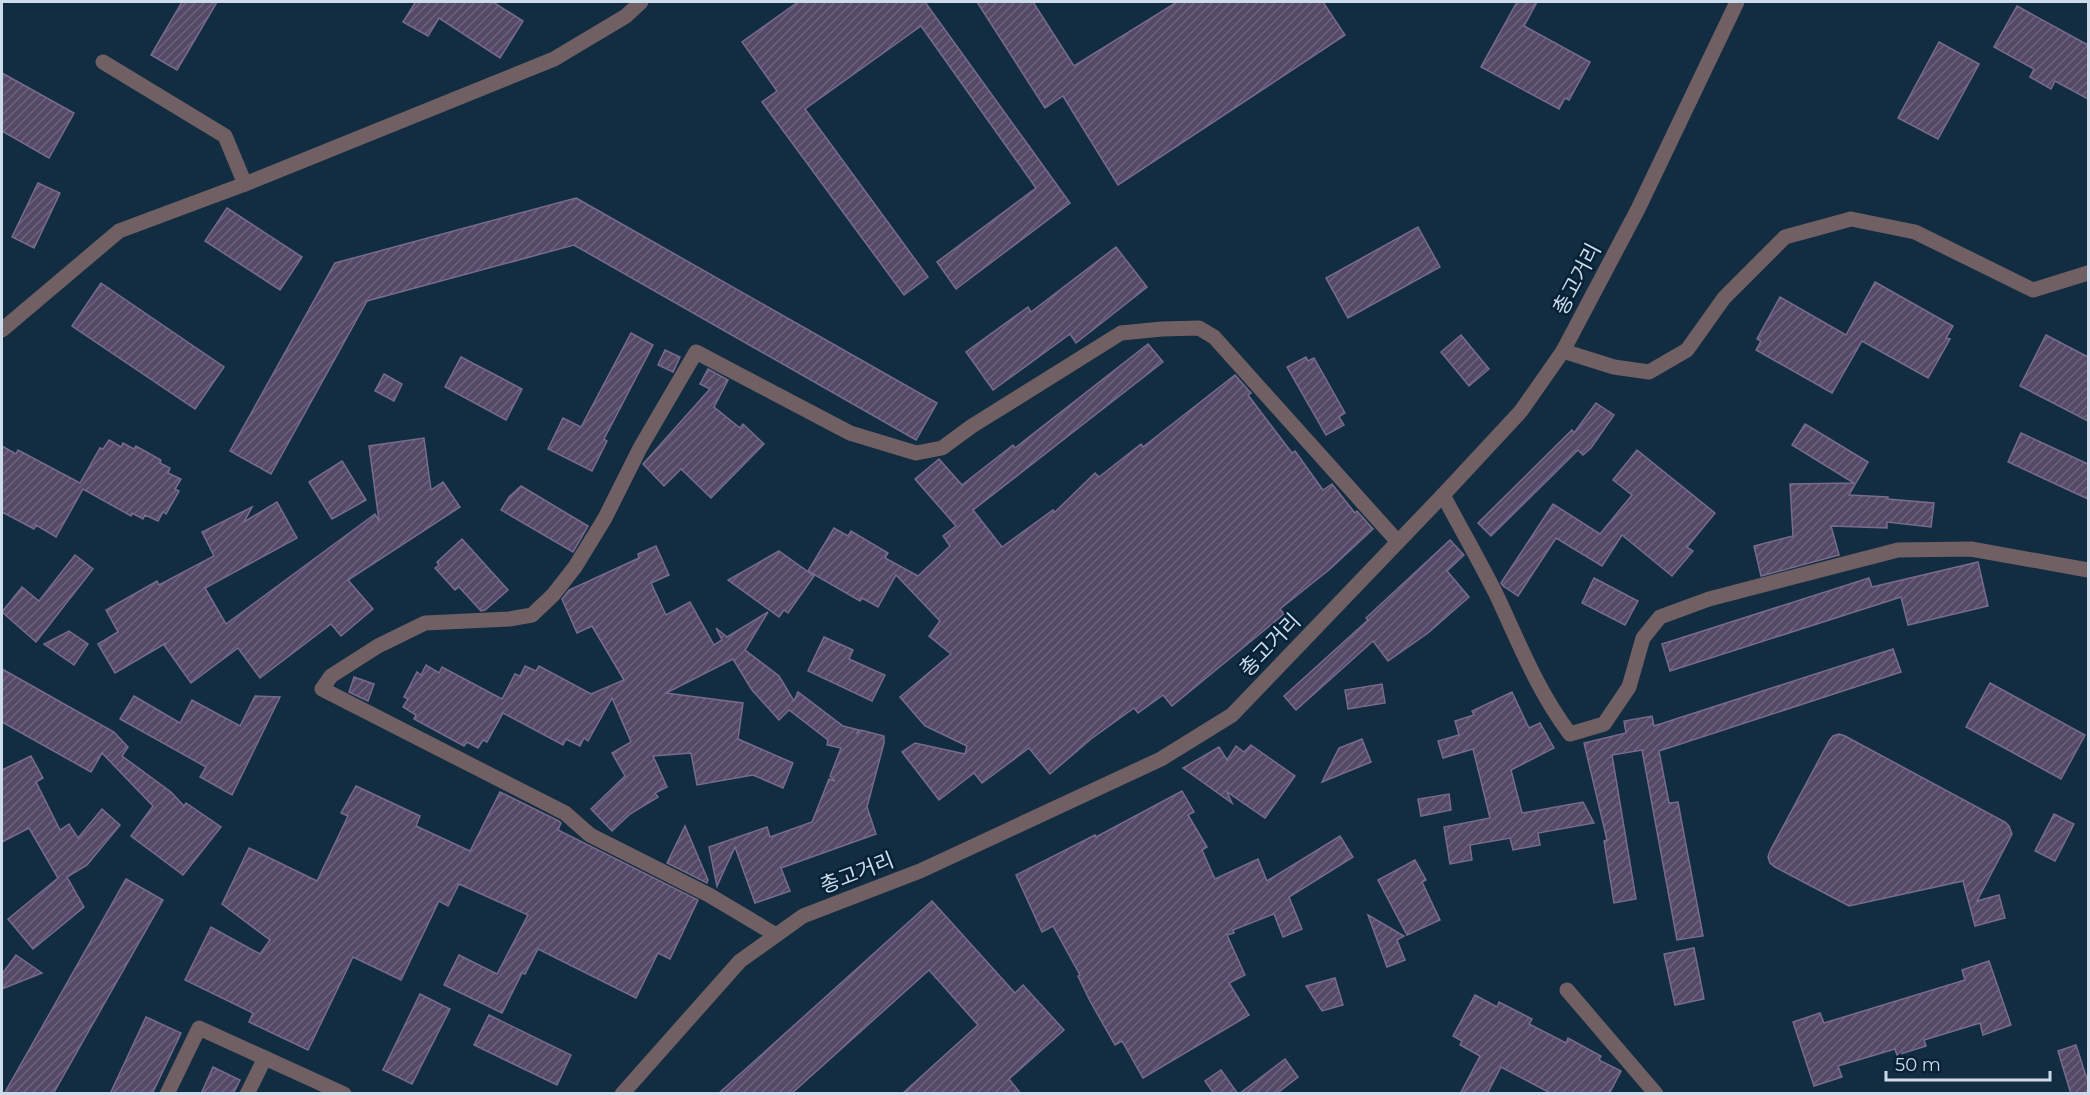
<svg xmlns="http://www.w3.org/2000/svg" width="2090" height="1095" font-family="Montserrat,'Noto Sans KR',sans-serif">
  <defs>
    <pattern id="building-hatch" width="6" height="6" patternUnits="userSpaceOnUse" patternTransform="scale(1.5)"><rect width="6" height="6" fill="#554967"/><path d="M-1 1l2-2M0 6l6-6M5 7l2-2" fill="none" stroke="#6c637d"/></pattern>
  </defs>
  <rect width="100%" height="100%" fill="#122c41"/>
  <g fill="url(#building-hatch)" stroke="#786c8b" stroke-width="1.5">
    <path d="M182,2H217L177,70L151,55Z"/>
    <path d="M413,2H493L523,21L500,58L439,18L428,36L403,22L415,3Z"/>
    <path d="M798,2H925L1070,203L956,289L937,262L1036,188L921,26L805,109L928,277L904,295L762,102L777,91L742,42Z"/>
    <path d="M977,2H1033L1074,66L1177,2H1323L1345,35L1118,185L1063,96L1045,108Z"/>
    <path d="M1517,2H1537L1524,26L1590,62L1569,100L1565,98L1559,109L1481,67Z"/>
    <path d="M2017,6L2088,45V99L2055,81L2051,89L2030,77L2034,69L1994,47Z"/>
    <path d="M1939,42L1979,64L1938,139L1898,118Z"/>
    <path d="M2,73L74,113L49,158L2,131Z"/>
    <path d="M38,183L60,193L34,248L12,237Z"/>
    <path d="M576,198L937,403L916,440L574,245L367,301L271,474L230,451L335,263Z"/>
    <path d="M227,208L302,257L280,290L205,241Z"/>
    <path d="M1418,227L1440,267L1348,318L1326,278Z"/>
    <path d="M1116,247L1147,287L1076,343L1070,334L993,390L966,352L1028,307L1031,312Z"/>
    <path d="M1875,282L1953,326L1946,338L1950,339L1928,378L1862,341L1832,393L1756,350L1761,341L1757,339L1780,297L1846,335Z"/>
    <path d="M101,283L224,367L195,409L72,326Z"/>
    <path d="M631,333L653,345L604,439L607,441L592,471L548,449L563,418L581,427Z"/>
    <path d="M1461,335L1489,369L1469,386L1441,352Z"/>
    <path d="M2046,335L2088,357V421L2020,386Z"/>
    <path d="M1148,344L1163,362L973,510L1002,547L1053,510L1055,512L1095,473L1099,477L1141,444L1143,447L1235,375L1251,393L1248,395L1292,453L1295,451L1323,490L1332,484L1355,513L1357,511L1373,529L1330,569L1280,609L1284,614L1172,706L1163,695L1138,713L1134,708L1091,739L1050,774L1029,748L982,783L974,773L939,800L902,752L915,743L965,754L967,746L925,726L900,697L951,654L929,636L940,621L896,575L878,607L862,598L860,601L808,571L834,528L848,536L851,531L888,553L885,558L918,576L950,546L943,536L956,526L915,479L939,459L962,485L1013,445L1015,448Z"/>
    <path d="M665,350L680,357L673,372L658,365Z"/>
    <path d="M461,357L522,389L506,420L445,387Z"/>
    <path d="M1306,357L1308,361L1314,358L1345,413L1339,417L1344,425L1326,435L1287,367Z"/>
    <path d="M708,369L728,380L714,407L740,428L743,424L764,444L711,498L681,469L664,486L643,464L710,389L700,384Z"/>
    <path d="M384,374L402,384L394,401L375,391Z"/>
    <path d="M1596,403L1614,415L1591,448L1583,455L1578,450L1491,536L1478,523L1572,430L1574,433Z"/>
    <path d="M1805,424L1868,462L1849,495L1888,497V499L1934,503L1931,527L1887,522V528L1831,526L1839,555L1761,576L1754,546L1793,536L1790,484L1854,483L1792,445Z"/>
    <path d="M2021,433L2088,464V499L2008,462Z"/>
    <path d="M424,438L431,490L443,482L460,507L348,580L373,609L341,636L331,624L260,678L238,648L191,683L164,645L166,643L115,673L98,644L118,632L106,610L157,581L159,585L214,556L202,532L252,507L244,522L277,502L297,538L205,588L226,624L375,514L379,521L369,446Z"/>
    <path d="M109,440L121,447L123,443L134,449L136,446L161,460L160,463L170,468L168,473L181,479L175,489L179,491L166,514L163,512L158,521L145,515L143,519L132,513L131,516L83,489L56,537L36,525L34,529L2,512V446L16,454L18,450L80,483L100,448L103,449Z"/>
    <path d="M1637,450L1715,513L1687,547L1693,551L1672,576L1622,535L1602,566L1556,538L1518,596L1503,586L1501,583L1553,504L1600,534L1632,495L1613,480Z"/>
    <path d="M342,461L366,500L332,519L309,482Z"/>
    <path d="M521,486L588,526L573,552L501,510L509,497Z"/>
    <path d="M462,539L508,590L485,610L481,611L459,587L455,590L435,568L439,565L437,562Z"/>
    <path d="M1450,540L1464,555L1447,571L1469,597L1428,633L1388,661L1373,641L1296,710L1284,696L1368,620L1366,618Z"/>
    <path d="M656,546L669,575L651,583L666,615L690,602L714,645L722,640L716,628L727,637L768,612L745,650L779,676L794,701L798,692L843,726L859,730L856,734L861,730L884,736V743L867,807L876,834L781,868L790,891L755,903L735,847L717,886L709,847L767,827L770,837L812,822L829,779L835,781L830,776L841,748L827,745L828,740L789,710L779,720L752,690L733,659L666,693L743,703L738,739L793,763L783,788L753,775L697,785L691,753L653,756L667,787L655,793L658,797L630,814L612,831L591,809L625,776L612,753L631,742L612,698L588,741L584,738L580,746L566,739L563,745L503,713L487,742L483,740L478,748L467,742L464,746L414,719L416,715L403,707L408,699L404,697L417,672L421,675L426,665L439,673L442,667L502,699L515,674L520,676L525,666L536,671L539,666L591,694L624,680L592,626L577,633L562,599L569,590L639,558L638,554Z"/>
    <path d="M779,551L814,576L788,613L784,610L779,617L728,580Z"/>
    <path d="M75,555L93,569L36,642L2,612L22,587L39,601Z"/>
    <path d="M1978,562L1988,606L1908,625L1901,597L1670,671L1662,644L1869,578L1872,587Z"/>
    <path d="M1594,578L1638,601L1625,625L1582,603Z"/>
    <path d="M69,631L88,644L74,665L44,644Z"/>
    <path d="M824,637L853,650L849,659L885,675L872,701L808,671Z"/>
    <path d="M1893,649L1901,672L1659,751L1669,803L1678,802L1703,936L1677,940L1642,750L1612,755L1636,899L1614,903L1604,841L1607,840L1584,743L1626,733L1624,721L1652,716L1654,726Z"/>
    <path d="M2,669L114,732L128,747L122,756L171,792L184,806L186,803L221,827L183,875L131,836L153,806L102,753L91,772L2,722Z"/>
    <path d="M354,677L374,684L368,701L349,692Z"/>
    <path d="M1990,683L2085,735L2061,779L1966,727Z"/>
    <path d="M1382,684L1385,703L1348,709L1345,690Z"/>
    <path d="M1512,692L1529,728L1540,723L1554,748L1511,770L1522,813L1583,802L1594,823L1538,833L1540,845L1513,850L1510,838L1470,845L1472,860L1450,864L1444,827L1490,818L1473,749L1443,758L1438,741L1459,735L1455,721L1474,715L1472,711Z"/>
    <path d="M134,696L180,723L192,700L240,726L255,696L280,697L232,795L200,777L206,767L120,719Z"/>
    <path d="M1839,734L1845,736L2005,822L2009,826L2012,834L1977,901L1999,895L2005,918L1975,926L1963,881L1849,906L1775,867L1770,863L1768,857L1770,851L1829,741L1833,736Z"/>
    <path d="M1362,739L1371,762L1322,782L1339,748Z"/>
    <path d="M1251,745L1295,776L1265,818L1227,792L1232,803L1183,768L1219,747L1227,760L1236,746L1244,752Z"/>
    <path d="M31,756L43,778L36,782L60,830L69,824L78,838L102,809L120,825L87,865L67,877L84,907L33,949L8,919L58,878L29,828L2,842V770Z"/>
    <path d="M356,786L420,816L416,826L470,851L500,792L559,821L561,823L558,830L698,900L670,959L658,953L636,998L538,949L525,974L522,973L502,1013L444,985L459,955L497,974L528,915L459,884L448,906L439,901L401,980L353,957L308,1050L249,1022L253,1013L185,980L211,927L260,954L270,940L222,904L249,848L317,881L348,816L341,813Z"/>
    <path d="M1182,791L1194,812L1188,815L1207,847L1202,850L1215,879L1258,859L1267,881L1340,836L1353,857L1289,897L1302,929L1283,937L1274,914L1233,930L1234,933L1227,935L1245,975L1229,983L1249,1015L1143,1078L1122,1041L1115,1045L1090,1001L1078,976L1080,975L1053,926L1042,932L1016,875L1095,835L1096,837Z"/>
    <path d="M1449,794L1451,810L1421,816L1418,799Z"/>
    <path d="M2054,814L2074,824L2055,861L2035,851Z"/>
    <path d="M685,826L708,880L707,883L667,863Z"/>
    <path d="M1415,860L1426,880L1422,882L1440,920L1407,935L1378,880Z"/>
    <path d="M126,879L163,900L53,1094H4Z"/>
    <path d="M932,901L1015,993L1023,985L1064,1030L1009,1079L1021,1094H902L978,1025L929,970L791,1094H718Z"/>
    <path d="M1368,915L1404,936L1397,940L1405,960L1387,967Z"/>
    <path d="M1694,948L1704,999L1675,1005L1664,954Z"/>
    <path d="M16,955L42,973L2,989V974Z"/>
    <path d="M1989,961L2011,1025L1983,1035L1980,1023L1924,1040L1926,1046L1897,1055L1895,1049L1838,1066L1842,1077L1814,1086L1793,1022L1820,1013L1824,1023L1965,980L1962,970Z"/>
    <path d="M1335,978L1343,1005L1322,1011L1306,986Z"/>
    <path d="M420,994L450,1009L412,1084L383,1070Z"/>
    <path d="M1475,995L1497,1007L1499,1002L1532,1019L1529,1024L1566,1043L1568,1038L1601,1056L1599,1060L1621,1071L1609,1094H1552L1501,1067L1487,1094H1460L1480,1056L1460,1045L1462,1041L1453,1036Z"/>
    <path d="M489,1015L571,1055L557,1085L474,1045Z"/>
    <path d="M146,1017L181,1033L152,1094H110Z"/>
    <path d="M2076,1045L2088,1082V1094H2071L2058,1051Z"/>
    <path d="M1285,1059L1298,1077L1276,1094H1239Z"/>
    <path d="M213,1067L240,1080L233,1094H201Z"/>
    <path d="M1221,1070L1238,1094H1214L1205,1081Z"/>
  </g>
  <g fill="none" stroke-linecap="round" stroke-linejoin="round">
    <g stroke="#716063" stroke-width="15">
      <path d="M103,62L225,136L245,184"/>
      <path d="M2,330L119,231L245,184L554,59L626,16L641,2"/>
      <path d="M1563,351L1614,367L1649,372L1687,350L1724,298L1785,237L1851,219L1915,232L2033,290L2088,273"/>
      <path d="M1443,495C1461,529 1480,562 1497,596C1520,645 1537,690 1570,734L1604,724L1629,687L1643,638L1660,617L1709,599L1898,550L1971,549L2088,570"/>
      <path d="M776,935L709,895L590,835L565,813L322,689L331,676L378,646L425,623L509,619L532,615L553,595L575,567L605,518L640,448L696,352L850,433L916,453L942,448L972,426L1121,333L1162,329L1199,328L1214,337L1398,542"/>
      <path d="M1567,990L1656,1094"/>
      <path d="M167,1094L199,1028L344,1094"/>
      <path d="M247,1094L265,1058"/>
      <path d="M622,1094L740,961L803,916L920,871L1161,759L1232,715L1443,495L1521,411L1563,351L1638,209L1737,2"/>
    </g>
  </g>
  <g text-anchor="middle" stroke-width="5" stroke-linejoin="round" paint-order="stroke">
    <g font-size="21" fill="#cddcea" stroke="#072236">
      <text transform="translate(1577 279) rotate(-62)" y="7">총고거리</text>
      <text transform="translate(1270 645) rotate(-46)" y="7">총고거리</text>
      <text transform="translate(857 873) rotate(-21)" y="7">총고거리</text>
    </g>
  </g>
  <rect width="2090" height="1095" fill="none" stroke="#cddcea" stroke-width="6"/>
  <path d="M1886 1071v9h164v-9" fill="none" stroke="#cddcea" stroke-width="3"/>
  <text x="1895" y="1071" font-size="18" fill="#cddcea" stroke="#072236" stroke-width="4.5" paint-order="stroke">50 m</text>
</svg>
